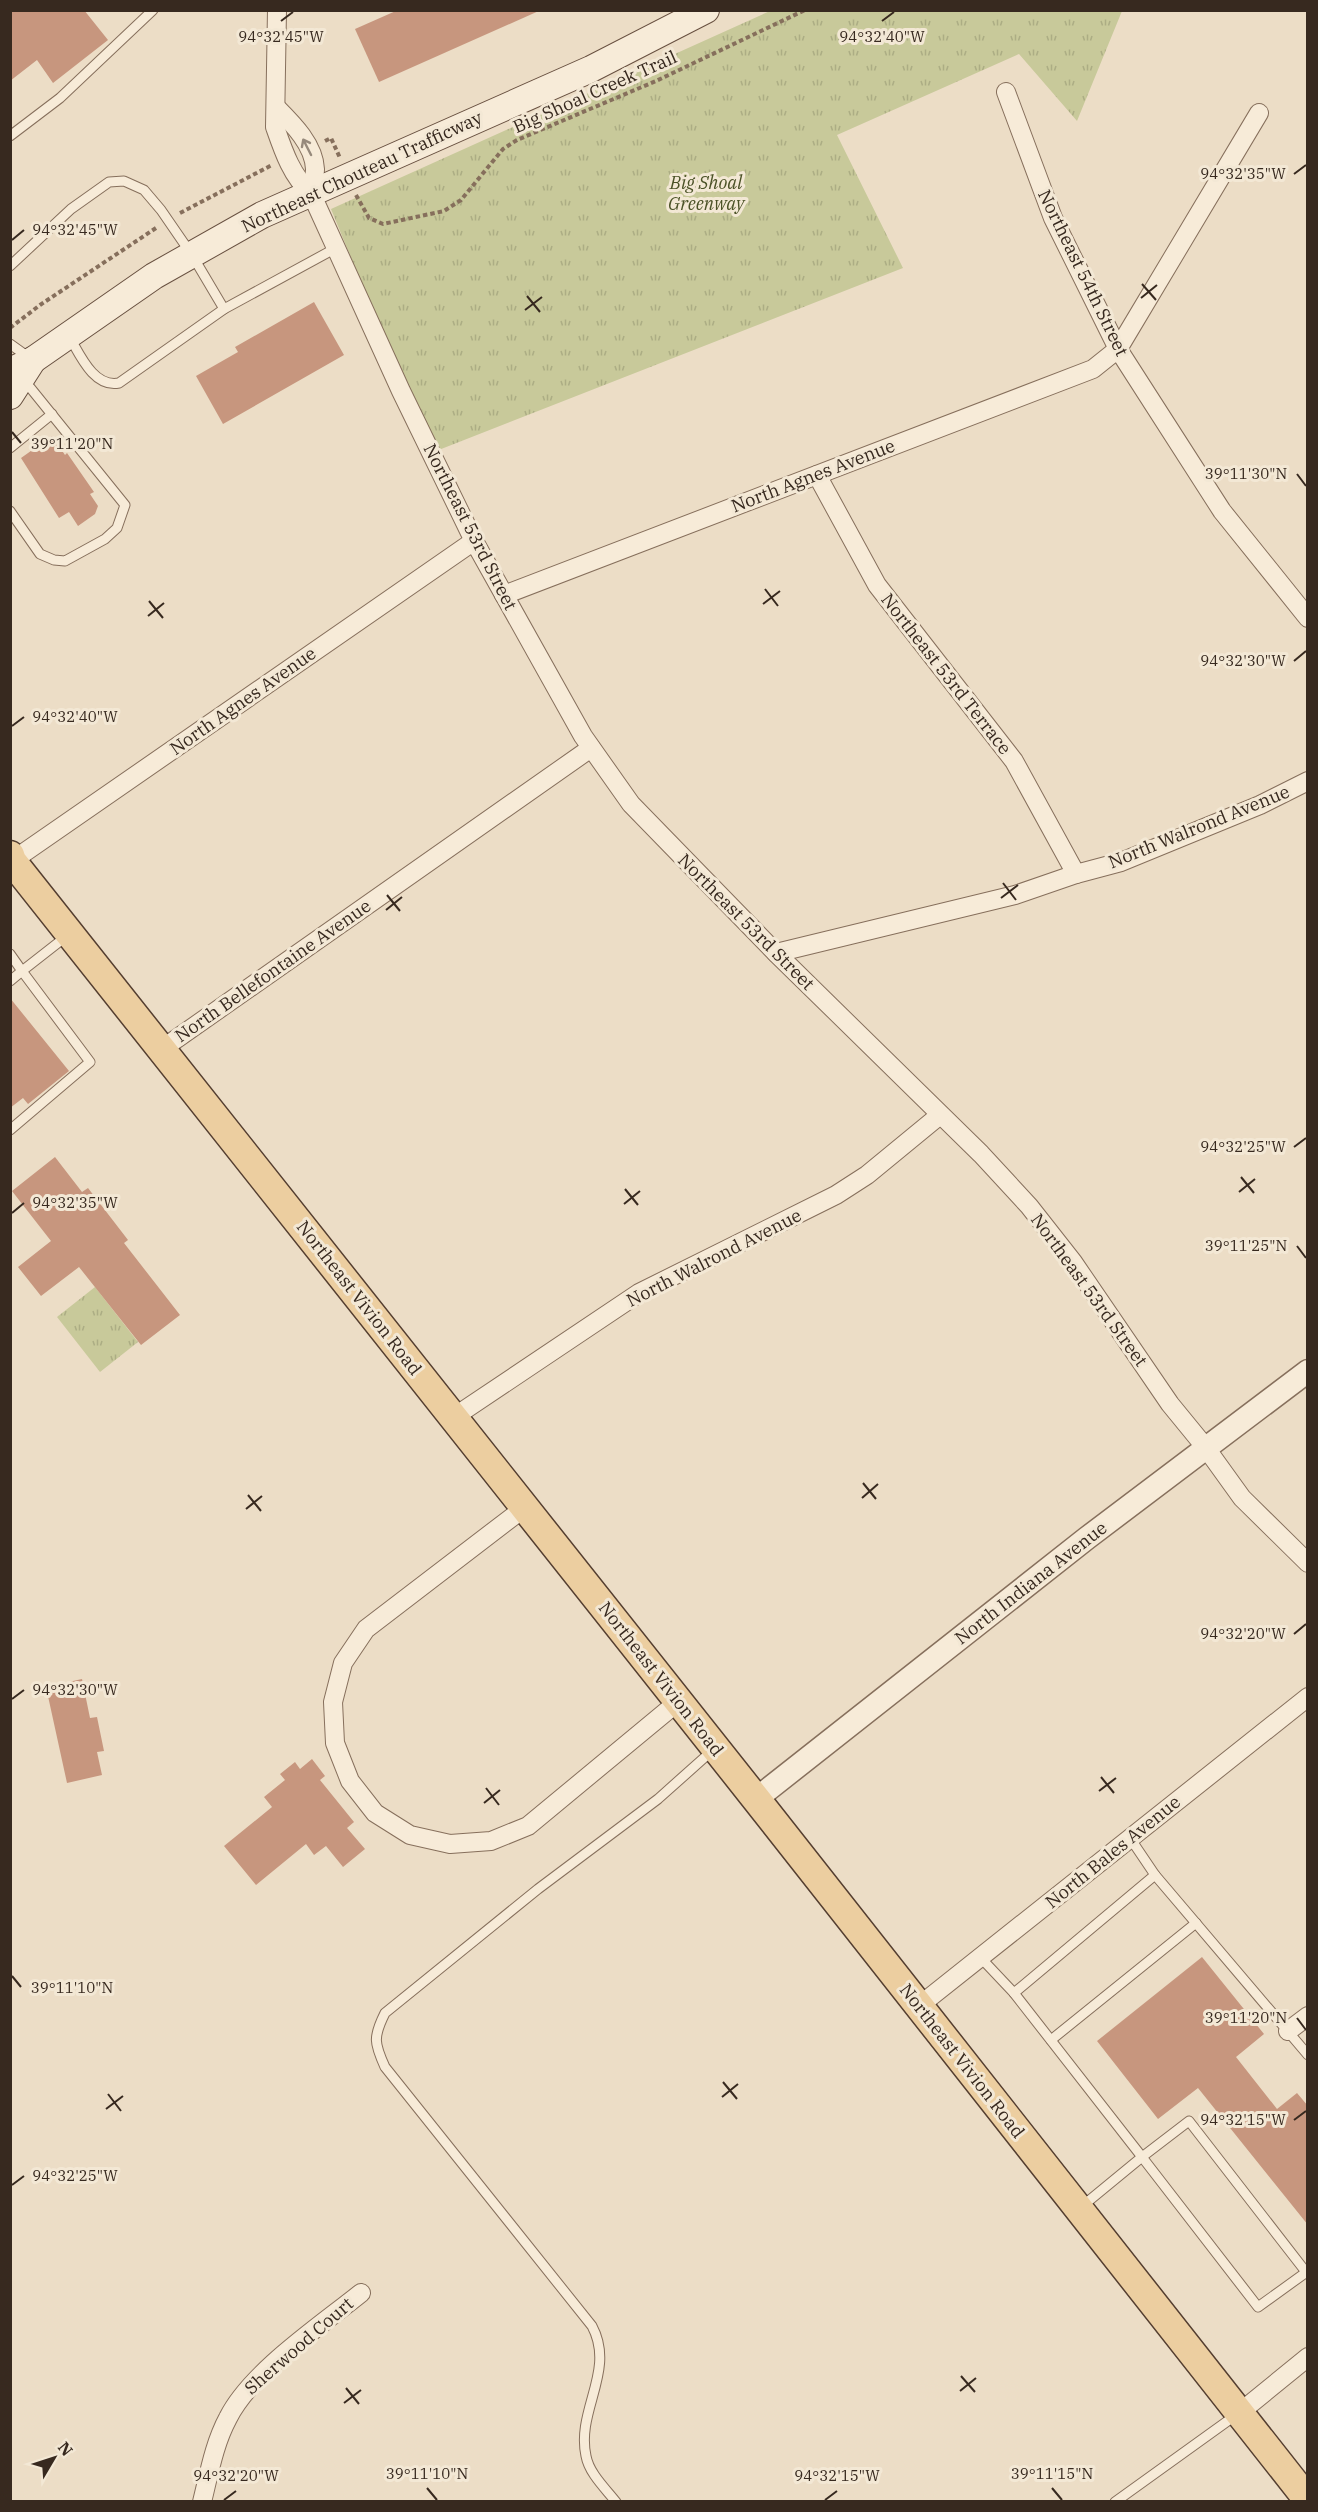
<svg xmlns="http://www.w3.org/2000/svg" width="1318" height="2512" font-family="'IBM Plex Serif',serif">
  <defs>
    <pattern id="park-tufts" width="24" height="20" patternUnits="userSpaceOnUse" patternTransform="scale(1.5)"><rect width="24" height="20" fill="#c8c99a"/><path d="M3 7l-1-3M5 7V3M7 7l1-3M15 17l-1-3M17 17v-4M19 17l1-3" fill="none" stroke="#acad84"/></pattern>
  </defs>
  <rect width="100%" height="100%" fill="#ecddc6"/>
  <g fill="url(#park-tufts)">
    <path d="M770,11H1122L1077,121L1019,54L837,135L903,268L431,453L331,209Z"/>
    <path d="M95,1287L138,1342L100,1372L57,1317Z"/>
  </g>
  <g fill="#c7967e">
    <path d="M10,10H84L108,40L53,83L37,60L10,81Z"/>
    <path d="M398,10H541L379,82L355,29Z"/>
    <path d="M314,302L344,355L223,424L196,376L238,352L235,347Z"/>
    <path d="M52,436L65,455L67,453L94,492L90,494L98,506L95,514L78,526L69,512L59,518L21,458Z"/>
    <path d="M10,998L69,1071L28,1104L23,1098L10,1108Z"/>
    <path d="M55,1157L82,1192L88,1188L128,1240L124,1243L180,1315L141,1345L79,1267L41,1296L18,1267L51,1241L12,1191Z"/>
    <path d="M82,1679L90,1718L97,1717L104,1751L97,1752L102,1775L67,1783L46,1687Z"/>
    <path d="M312,1759L325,1776L320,1780L354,1822L347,1828L365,1849L343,1867L326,1846L314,1855L306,1844L256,1885L224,1846L272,1807L264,1797L285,1780L280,1774L295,1762L300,1769Z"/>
    <path d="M1202,1957L1264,2034L1236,2057L1277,2109L1297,2093L1308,2106V2225L1198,2088L1158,2119L1097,2041Z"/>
  </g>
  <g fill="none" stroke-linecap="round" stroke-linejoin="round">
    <g stroke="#866f5c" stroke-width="11">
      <g id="service">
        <path d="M10,136L60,98L153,10"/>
        <path d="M10,266L71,209L109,182L124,181L144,190L161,210L192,255L224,309"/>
        <path d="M70,338C80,355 94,388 119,383L224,309L336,248"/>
        <path d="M10,344L31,359"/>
        <path d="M10,448L52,414"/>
        <path d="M10,511L40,554L54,560L65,561L105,539L117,528L125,505L24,380"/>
        <path d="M10,954L22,971L10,981"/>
        <path d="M10,1130L90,1062L22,971L68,935"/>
        <path d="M1155,1875L1308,2055"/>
        <path d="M980,1957L1014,1993L1155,1875L1130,1838"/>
        <path d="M1014,1993L1142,2157L1189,2121L1306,2272"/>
        <path d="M1051,2040L1196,1923"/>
        <path d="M1080,2208L1142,2157L1258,2307L1308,2271"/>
        <path d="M616,2502C605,2488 589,2473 586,2456C576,2410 616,2371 592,2326L385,2067C374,2043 373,2037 385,2013L538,1889L658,1799L714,1749"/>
        <path d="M1115,2502L1236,2415"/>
      </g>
    </g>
    <g stroke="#866f5c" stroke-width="20">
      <g id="minor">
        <path d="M277,10L275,127C283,150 292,177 311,193L401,391L474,541L583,736L631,804L776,953L981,1154L1029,1206L1073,1262L1170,1404L1206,1448L1242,1498L1308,1563"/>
        <path d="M1006,92L1053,218L1118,349L1222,511L1308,618"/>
        <path d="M277,108C293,124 314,145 315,169C315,177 312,186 311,193"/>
        <path d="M817,475L877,585L1014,761L1076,874"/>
        <path d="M504,595L1093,369L1118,349L1259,113"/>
        <path d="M12,861L474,541"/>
        <path d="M776,953L1015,895L1076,874L1121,862L1260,805L1308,781"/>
        <path d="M162,1049L591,748"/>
        <path d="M454,1417L639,1293L836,1195L867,1175L940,1115"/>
        <path d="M524,1508L366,1629L343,1663L333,1702L335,1743L350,1781L375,1813L410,1835L450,1844L491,1841L528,1826L679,1701"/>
        <path d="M919,2006L1308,1697"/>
        <path d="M1288,2031L1308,2016"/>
        <path d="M1238,2414L1308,2357"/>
        <path d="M202,2502C209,2474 214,2444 228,2418C251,2372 320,2326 361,2293"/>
      </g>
    </g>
    <g stroke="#866f5c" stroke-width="25">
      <path id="tertiary" d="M756,1799L1087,1538L1308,1371"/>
    </g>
    <g stroke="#685040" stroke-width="28">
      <g id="secondary">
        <path d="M10,371L33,360L154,276L262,215L591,69L706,10"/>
        <path d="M10,396L33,360"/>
      </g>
    </g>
    <g stroke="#543e30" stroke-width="31">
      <path id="primary" d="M10,855L12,861L756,1799L1308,2500"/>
    </g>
    <g stroke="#866f5c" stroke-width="4" stroke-dasharray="4.5 3" stroke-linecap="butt">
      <path d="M325,141L331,138L340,158"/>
      <path d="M356,195L369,218L383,224L444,211L461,200L503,149L517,140L656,81L805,10"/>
      <path d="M180,213L272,165"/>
      <path d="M10,328L40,305L156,228"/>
    </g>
    <use href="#service" stroke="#f7ebd8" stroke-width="9"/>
    <use href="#minor" stroke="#f7ebd8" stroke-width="18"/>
    <use href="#tertiary" stroke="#f7ebd8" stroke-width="22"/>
    <use href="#secondary" stroke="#f7ebd8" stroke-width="26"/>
    <use href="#primary" stroke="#eccea0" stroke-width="28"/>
  </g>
  <defs><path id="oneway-shaft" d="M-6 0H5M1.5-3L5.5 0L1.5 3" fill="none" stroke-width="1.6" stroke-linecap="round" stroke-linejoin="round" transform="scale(1.5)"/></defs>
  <use stroke="#978a7c" href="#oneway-shaft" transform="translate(307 147) rotate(-117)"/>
  <path fill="none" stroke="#37291f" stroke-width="2" d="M281,21L293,12M882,21L894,12M1294,174L1306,165M12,240L24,230M1142,284L1156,300M527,296L540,312M1141,298L1157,285M525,310L542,297M12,432L21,443M1297,474L1306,486M765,589L778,606M149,601L163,618M763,604L780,591M148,616L164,603M1294,661L1306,651M12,726L24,717M1003,883L1016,900M387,895L400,911M1001,898L1018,885M386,910L402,897M1294,1147L1306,1138M1241,1177L1254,1193M625,1189L638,1205M1239,1192L1255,1179M624,1204L640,1191M12,1213L24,1203M1297,1246L1306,1258M863,1483L876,1499M248,1495L261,1511M862,1498L878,1484M246,1509L262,1496M1294,1634L1306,1624M12,1699L24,1690M1101,1777L1114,1793M486,1788L499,1805M1099,1791L1116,1778M484,1803L500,1790M12,1976L21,1987M1297,2018L1306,2030M723,2082L737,2099M108,2094L121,2111M722,2097L738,2084M106,2109L123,2096M1294,2120L1306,2111M12,2185L24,2176M961,2376L975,2392M346,2388L359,2404M960,2391L976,2378M344,2403L361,2390M427,2488L437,2500M1052,2488L1062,2500M224,2500L236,2491M825,2500L837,2491"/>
  <g text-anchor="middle" stroke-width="6" stroke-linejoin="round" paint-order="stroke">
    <g font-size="18" fill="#37291f" stroke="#f3e8d5">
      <text transform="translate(595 92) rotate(-24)" y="6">Big Shoal Creek Trail</text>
      <text transform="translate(362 172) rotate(-25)" y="6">Northeast Chouteau Trafficway</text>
      <text transform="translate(1083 273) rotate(64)" y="6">Northeast 54th Street</text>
      <text transform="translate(813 476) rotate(-21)" y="6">North Agnes Avenue</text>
      <text transform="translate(470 527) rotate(63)" y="6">Northeast 53rd Street</text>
      <text transform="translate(946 674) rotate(52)" y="6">Northeast 53rd Terrace</text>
      <text transform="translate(243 701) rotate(-35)" y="6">North Agnes Avenue</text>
      <text transform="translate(1199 827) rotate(-22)" y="6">North Walrond Avenue</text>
      <text transform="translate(746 922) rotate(45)" y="6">Northeast 53rd Street</text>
      <text transform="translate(273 971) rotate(-35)" y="6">North Bellefontaine Avenue</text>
      <text transform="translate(714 1258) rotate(-27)" y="6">North Walrond Avenue</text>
      <text transform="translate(1089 1290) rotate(54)" y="6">Northeast 53rd Street</text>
      <text transform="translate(359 1298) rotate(52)" y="6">Northeast Vivion Road</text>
      <text transform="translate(1031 1583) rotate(-38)" y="6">North Indiana Avenue</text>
      <text transform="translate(661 1679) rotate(52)" y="6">Northeast Vivion Road</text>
      <text transform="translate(1113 1852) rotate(-39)" y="6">North Bales Avenue</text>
      <text transform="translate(962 2061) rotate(52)" y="6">Northeast Vivion Road</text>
      <text transform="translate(299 2346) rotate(-41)" y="6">Sherwood Court</text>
    </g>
    <g font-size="18" font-style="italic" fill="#4b5227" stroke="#f3e8d5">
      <text x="706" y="189">Big Shoal<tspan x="706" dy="21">Greenway</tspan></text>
    </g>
  </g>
  <g font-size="15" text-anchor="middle" fill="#37291f" stroke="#f3e8d5" stroke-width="6" stroke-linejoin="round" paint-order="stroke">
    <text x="281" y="42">94°32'45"W</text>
    <text x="882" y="42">94°32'40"W</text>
    <text x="1243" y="179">94°32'35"W</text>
    <text x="75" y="235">94°32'45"W</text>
    <text x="72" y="449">39°11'20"N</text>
    <text x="1246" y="479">39°11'30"N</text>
    <text x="1243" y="666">94°32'30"W</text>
    <text x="75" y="722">94°32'40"W</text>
    <text x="1243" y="1152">94°32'25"W</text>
    <text x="75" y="1208">94°32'35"W</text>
    <text x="1246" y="1251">39°11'25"N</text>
    <text x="1243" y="1639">94°32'20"W</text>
    <text x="75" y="1695">94°32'30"W</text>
    <text x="72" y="1993">39°11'10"N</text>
    <text x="1246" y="2023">39°11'20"N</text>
    <text x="1243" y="2125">94°32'15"W</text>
    <text x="75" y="2181">94°32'25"W</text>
    <text x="427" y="2479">39°11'10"N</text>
    <text x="1052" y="2479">39°11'15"N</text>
    <text x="236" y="2481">94°32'20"W</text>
    <text x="837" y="2481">94°32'15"W</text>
  </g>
  <rect width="1318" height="2512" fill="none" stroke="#37291f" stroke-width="24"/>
  <g transform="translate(54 2458) rotate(51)" stroke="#f3e8d5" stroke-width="4.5" paint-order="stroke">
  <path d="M0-4.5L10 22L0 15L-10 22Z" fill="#37291f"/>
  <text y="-9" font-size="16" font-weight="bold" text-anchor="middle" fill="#37291f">N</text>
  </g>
</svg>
